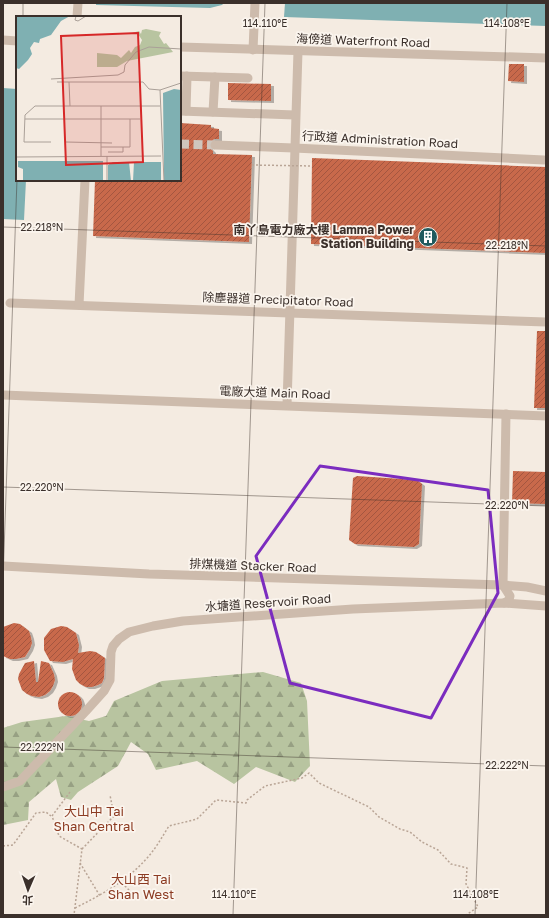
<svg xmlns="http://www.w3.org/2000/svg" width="549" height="918" font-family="'Golos Text','Noto Sans TC',sans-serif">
  <defs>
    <pattern id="forest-firs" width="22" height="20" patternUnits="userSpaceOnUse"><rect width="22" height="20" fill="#b8c4a0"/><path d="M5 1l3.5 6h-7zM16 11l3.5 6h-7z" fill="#97a083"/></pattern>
    <pattern id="building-hatch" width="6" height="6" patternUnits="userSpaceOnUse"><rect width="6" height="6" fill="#c8694b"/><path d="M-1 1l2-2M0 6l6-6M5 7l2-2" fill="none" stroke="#a4573f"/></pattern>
    <filter id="shadow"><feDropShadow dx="3" dy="2" stdDeviation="0" flood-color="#0004"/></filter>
  </defs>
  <rect width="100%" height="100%" fill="#f4ebe1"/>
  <path fill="url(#forest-firs)" d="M263,672L301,683L307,701L310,766L295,782L256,767L234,784L197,761L156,770L148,754L131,742L118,766L78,792L71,800L61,797L56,779L29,802L28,820L3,825V728L22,722L66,716L89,721L106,716L114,701L162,681Z"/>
  <g fill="#7fb0b2">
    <path d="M96,3H224L222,5L210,8L96,5Z"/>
    <path d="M285,3H546V26L284,17Z"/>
    <path d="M3,88L17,89V180H26L24,220L3,219Z"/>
  </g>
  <g fill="url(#building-hatch)" filter="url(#shadow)">
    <path d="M509,64H524V82L508,81Z"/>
    <path d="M228,83L271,84V101L228,100Z"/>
    <path d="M180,123L211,125V128L219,129V139H214L209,144L210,148L213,151V154L252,155L249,242L93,236L95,180H180Z"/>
    <path d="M312,158L546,167V253L311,244Z"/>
    <path d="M537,331H546V408H534Z"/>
    <path d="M513,471L546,472V504L512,503Z"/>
    <path d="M357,476L417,480L422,484L419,544L414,547L355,544L349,540L353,478Z"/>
    <path d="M14,623L20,624L29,631L31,637L32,643L30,649L25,657L16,659H10L3,656V627Z"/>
    <path d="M61,626L67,627L76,633L79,645L78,653L90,651L96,652L105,658L104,678L102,683L98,685L92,687H86L80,684L76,680L72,669L73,659L63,662L50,661L44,650V638L51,629Z"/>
    <path d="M34,661L36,682H38L41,661L49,663L54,674L55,680L53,686L50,691L45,695L39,697L32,696L27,694L22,690L18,679L19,674L25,663Z"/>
    <circle cx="70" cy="704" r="12"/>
  </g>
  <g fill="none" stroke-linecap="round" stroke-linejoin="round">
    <path stroke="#cfc6bd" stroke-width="9" stroke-dasharray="9 4.5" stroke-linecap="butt" d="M180,144L215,145"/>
    <g stroke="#b9a596" stroke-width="1.5" stroke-dasharray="2 2" stroke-linecap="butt">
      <path d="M70,792L52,816L59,836L82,849L74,915"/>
      <path d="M3,846L13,845L36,813L46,812L51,816"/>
      <path d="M82,849L114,816L110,795"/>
      <path d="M80,863L100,896"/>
      <path d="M122,883L137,898"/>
      <path d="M75,908C103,894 127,881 148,857C156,848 162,837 169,826L197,819L216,800L246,803L247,800L265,786L302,778L309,773L319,783L369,807L379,817L400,829L410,832L422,842L438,850L451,864L467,868L466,884L478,907L466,915"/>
    </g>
    <g stroke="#cdbbac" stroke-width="9">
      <path d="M77,17L78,3"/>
      <path d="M3,40L17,41"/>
      <path d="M180,47L546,58"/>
      <path d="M253,50L255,3"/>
      <path d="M180,76L248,78"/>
      <path d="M180,111L295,115"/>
      <path d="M186,111L187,76"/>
      <path d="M213,112L215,77"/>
      <path d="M215,145L294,148L544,160"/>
      <path d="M10,303L546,322"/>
      <path d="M79,305L85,180"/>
      <path d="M3,395L546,416"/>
      <path d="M287,405L298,51"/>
      <path d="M3,566L149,574L503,585L527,587L546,591"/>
      <path d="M504,603L509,600L510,596L503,585L506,414"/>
      <path d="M3,787L20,781L86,711L104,691L110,680L111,652L113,646L119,639L129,632L153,626L183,621L353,609L504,603L546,606"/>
    </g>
    <g stroke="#b9a596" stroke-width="1.5" stroke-dasharray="2 2" stroke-linecap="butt">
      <path d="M252,165L312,166"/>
      <path d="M249,227L311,229"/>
    </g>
  </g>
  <path fill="none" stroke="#7b2cbf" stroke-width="3" stroke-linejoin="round" d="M320,466L488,490L498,593L431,718L290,683L256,556Z"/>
  <path fill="none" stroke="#3b302b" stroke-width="1" stroke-opacity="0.45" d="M23,17V3M3,227L546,246M3,487L546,506M3,580L17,179M3,747L546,766M233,915L265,3M475,915L507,3"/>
  <defs>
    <g id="building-disc" transform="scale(1)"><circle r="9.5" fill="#1f5a5e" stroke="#fbf5ee"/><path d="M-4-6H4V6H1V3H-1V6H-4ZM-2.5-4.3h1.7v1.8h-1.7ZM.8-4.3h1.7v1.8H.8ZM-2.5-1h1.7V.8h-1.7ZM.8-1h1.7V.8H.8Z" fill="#fff"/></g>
  </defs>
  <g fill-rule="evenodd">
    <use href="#building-disc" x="428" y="237"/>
  </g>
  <g text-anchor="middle" stroke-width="3.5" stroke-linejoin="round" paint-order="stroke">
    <g font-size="12" fill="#3b302b" stroke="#fbf5ee">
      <text transform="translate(363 41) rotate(2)" y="4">海傍道 Waterfront Road</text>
      <text transform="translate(380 140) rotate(3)" y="4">行政道 Administration Road</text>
      <text transform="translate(278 300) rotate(2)" y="4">除塵器道 Precipitator Road</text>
      <text transform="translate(275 393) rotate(2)" y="4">電廠大道 Main Road</text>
      <text transform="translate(253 566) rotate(2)" y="4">排煤機道 Stacker Road</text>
      <text transform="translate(268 603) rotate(-4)" y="4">水塘道 Reservoir Road</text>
    </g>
    <g font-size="12" font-weight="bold" fill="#3b302b" stroke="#fbf5ee" text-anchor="end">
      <text x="414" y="234">南丫島電力廠大樓 Lamma Power<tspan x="414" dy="14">Station Building</tspan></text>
    </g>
    <g font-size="13" fill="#8c3b22" stroke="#fbf5ee">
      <text x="94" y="816">大山中 Tai<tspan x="94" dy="15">Shan Central</tspan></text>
      <text x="141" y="884">大山西 Tai<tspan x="141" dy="15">Shan West</tspan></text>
    </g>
  </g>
  <g transform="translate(16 16)">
    <rect width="165" height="165" fill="#f4ebe1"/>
    <path d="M130,13L145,16L143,20L148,28L150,27L157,36L111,45L101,51H81V37L101,39L105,42L113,34L115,37L119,31L124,29L126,24L122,18L116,17L123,15L125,18L126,14Z" fill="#b8c4a0"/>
    <path d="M0,0H54L45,5L35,19L24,23L23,27L18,26L14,32L16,38L12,44L3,53L0,52ZM158,73L165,74V165H148L147,77ZM2,145H87V165H7V153L2,151ZM97,146H113L115,165H92V149ZM118,146H145V165H117Z" fill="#7fb0b2"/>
    <path fill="none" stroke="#aaa098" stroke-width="1" d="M60,0L59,4L62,5L70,0M35,63L102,59L108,56L109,49L120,36L133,31L165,33M41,66H127L133,73L144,74L165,67M53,66L54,90M144,74L148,165M85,90V140M9,103H124M35,126H8L9,99L19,90H144M50,126L96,127M85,131H114V103M92,136H107V131M91,140V165M0,141L145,140"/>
    <path fill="#d62828" fill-opacity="0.15" stroke="#d62828" stroke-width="2" d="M122,17L127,146L50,149L45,20Z"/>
    <rect width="165" height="165" fill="none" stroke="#3b302b" stroke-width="2"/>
  </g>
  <g font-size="10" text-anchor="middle" fill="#3b302b" stroke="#fbf5ee" stroke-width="3.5" stroke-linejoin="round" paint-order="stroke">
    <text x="265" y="27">114.110°E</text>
    <text x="507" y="27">114.108°E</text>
    <text x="42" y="231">22.218°N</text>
    <text x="507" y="249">22.218°N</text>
    <text x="42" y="491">22.220°N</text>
    <text x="507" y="509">22.220°N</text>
    <text x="42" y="751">22.222°N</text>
    <text x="507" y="769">22.222°N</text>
    <text x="234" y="898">114.110°E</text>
    <text x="476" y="898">114.108°E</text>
  </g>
  <rect width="549" height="918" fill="none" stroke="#3b302b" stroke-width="8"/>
  <g transform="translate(28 890) rotate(182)" stroke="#fbf5ee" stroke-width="3" paint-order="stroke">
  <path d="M0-3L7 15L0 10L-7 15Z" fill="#3b302b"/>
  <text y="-6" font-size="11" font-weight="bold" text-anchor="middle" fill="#3b302b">北</text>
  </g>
</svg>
